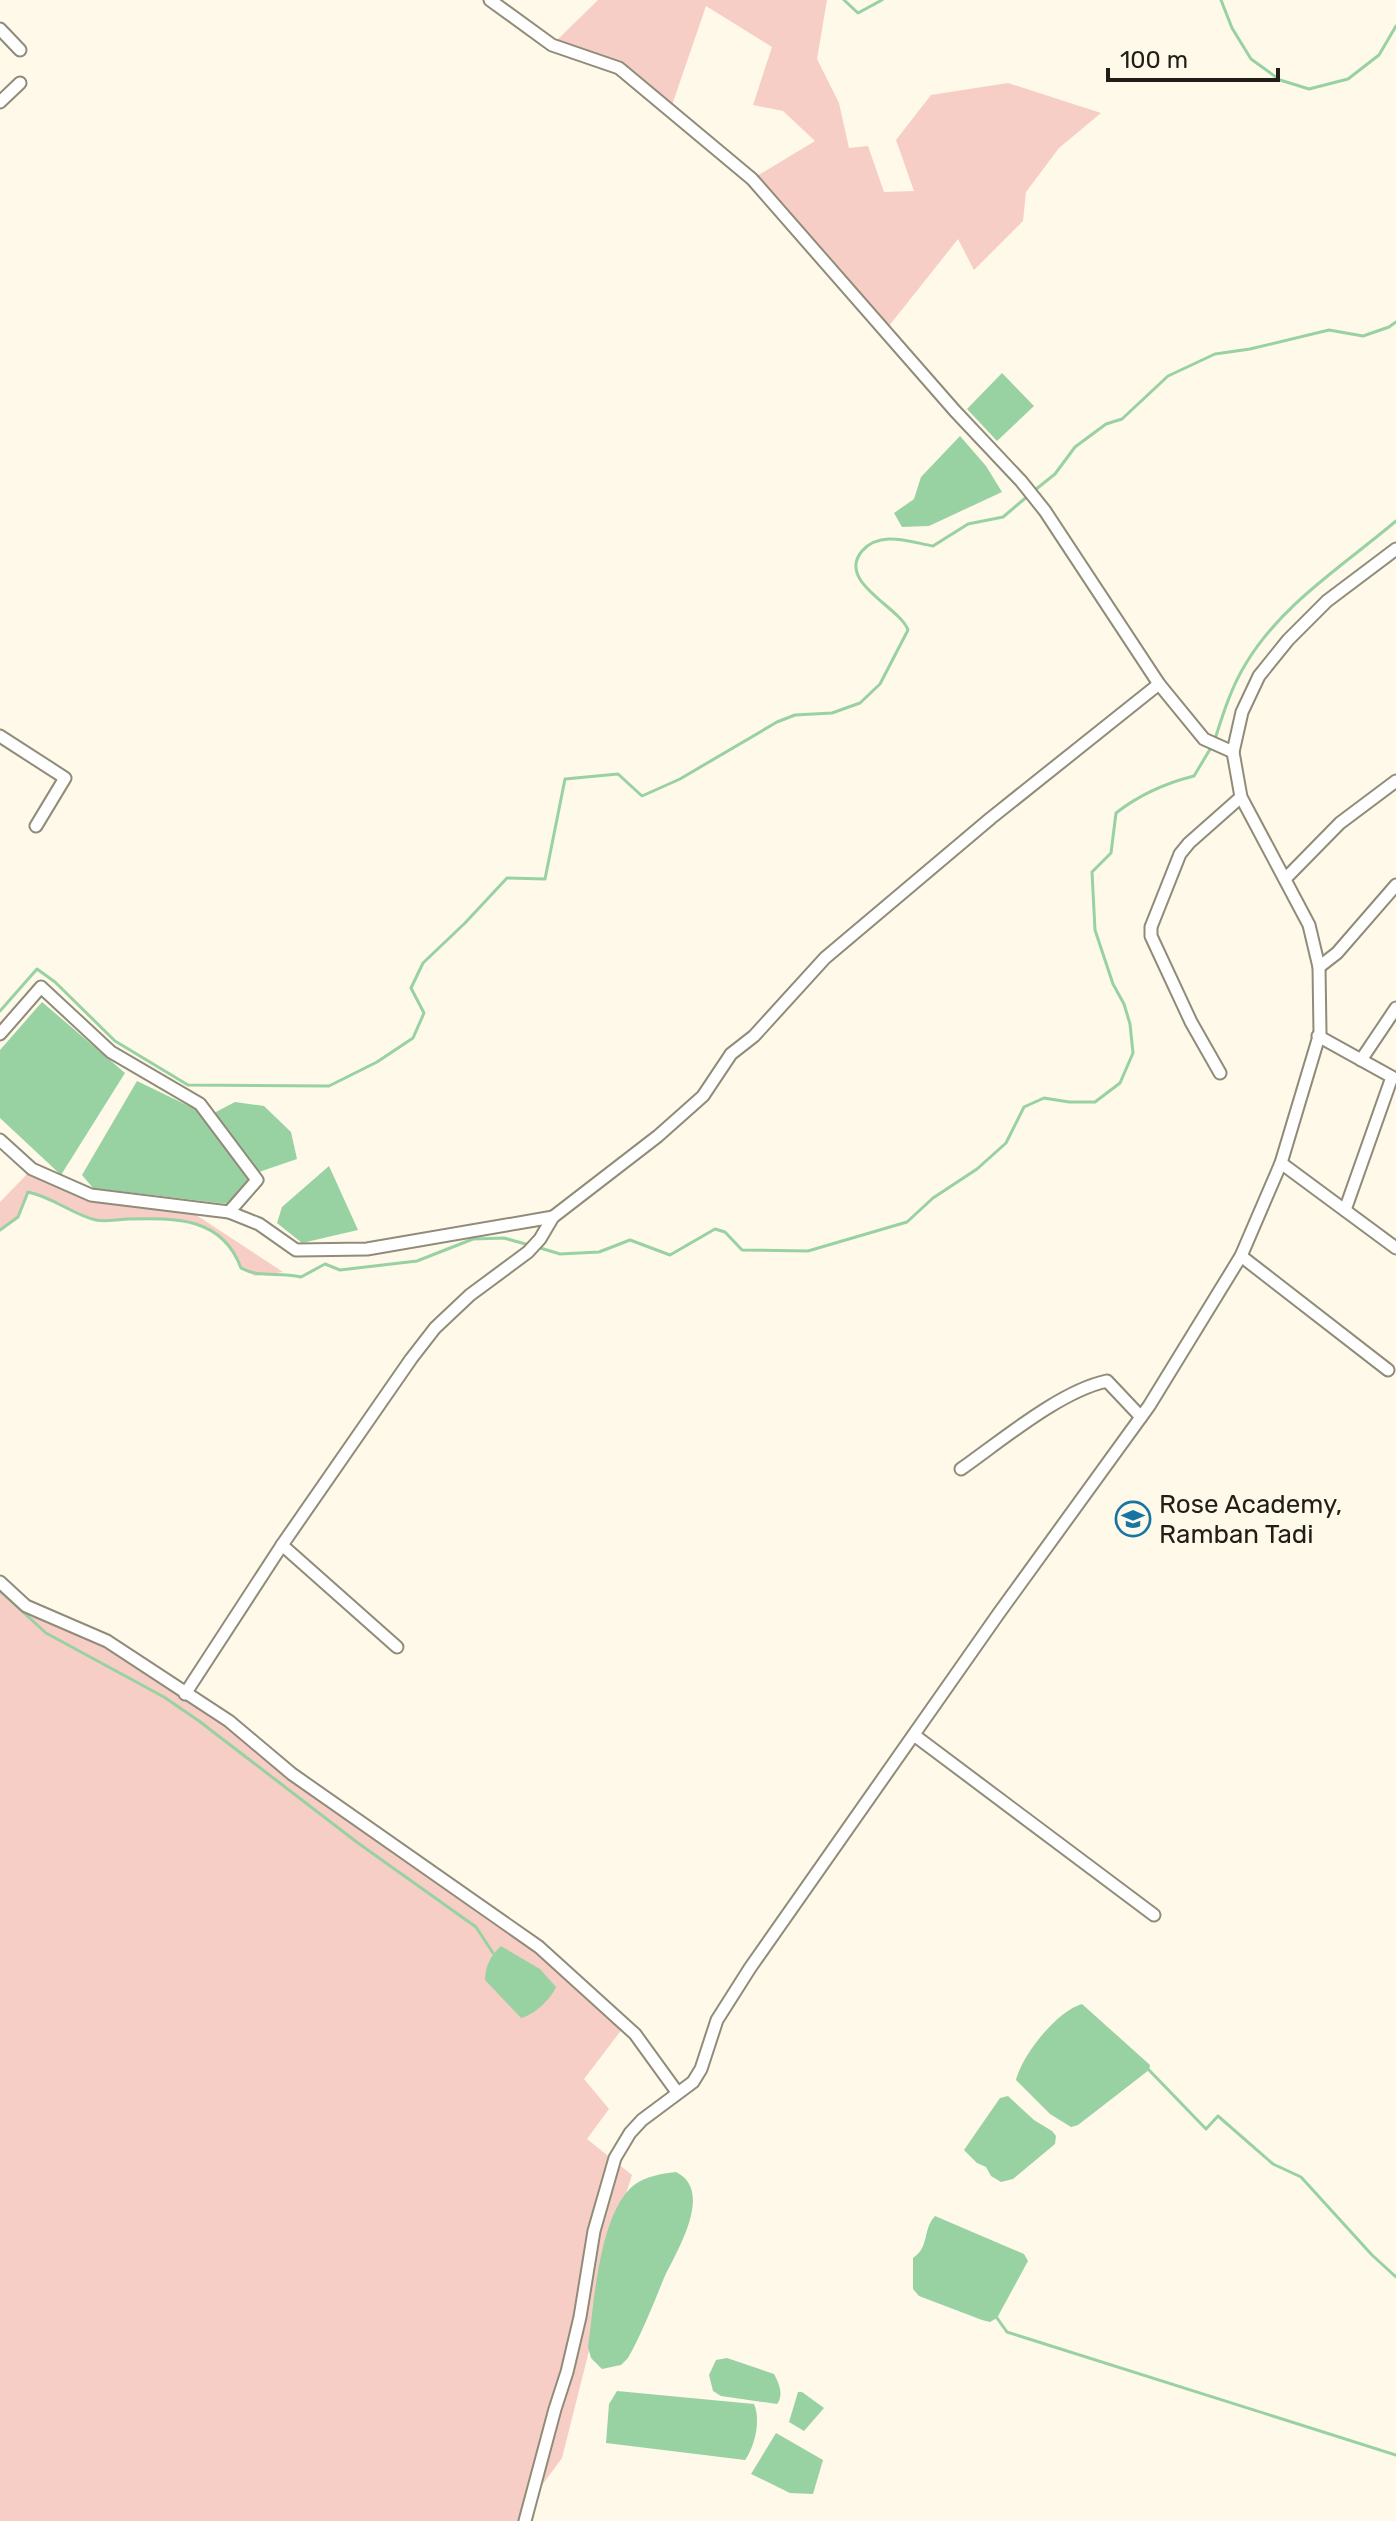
<svg xmlns="http://www.w3.org/2000/svg" width="1396" height="2521" font-family="Rubik,sans-serif">
  <rect width="100%" height="100%" fill="#fef9e9"/>
  <g fill="#f7cec5">
    <path d="M598,0H827L817,59L839,103L849,148L868,146L884,192L914,191L896,140L931,95L1008,83L1101,113L1059,148L1026,192L1023,221L974,270L958,239L885,331L752,179L815,141L783,111L753,105L772,47L706,6L670,111L619,68L552,45Z"/>
    <path d="M32,1169L91,1195L184,1207L283,1272L255,1276L241,1268C222,1216 174,1219 127,1220C117,1220 105,1222 96,1220C74,1215 53,1197 28,1192L18,1217L0,1230V1202Z"/>
    <path d="M0,1582L26,1606L157,1673L292,1775L490,1911L626,2024L584,2079L609,2109L587,2139L632,2175L606,2257L591,2343L562,2458L529,2503L525,2521H0Z"/>
  </g>
  <g fill="#98d2a2">
    <path d="M1002,373L1034,406L997,441L967,409Z"/>
    <path d="M960,436L986,466L1002,492L929,526L902,527L894,513L914,499L921,477Z"/>
    <path d="M42,1002L125,1073L61,1175L0,1118V1050Z"/>
    <path d="M137,1081L195,1109L249,1180L228,1204L93,1188L82,1175Z"/>
    <path d="M235,1102L264,1106L291,1132L297,1159L256,1173L214,1113Z"/>
    <path d="M329,1166L358,1230L302,1243L277,1223L282,1207Z"/>
    <path d="M501,1946L540,1969L556,1987C551,1999 534,2015 521,2018L485,1980C485,1966 491,1955 501,1946Z"/>
    <path d="M1082,2004L1150,2065L1149,2070L1078,2125L1071,2127L1050,2114L1016,2080C1022,2055 1057,2011 1082,2004Z"/>
    <path d="M1008,2096L1034,2120L1052,2131L1056,2136L1055,2144L1013,2179L1001,2182L991,2176L986,2167L977,2163L964,2150L1000,2098Z"/>
    <path d="M676,2172C715,2191 676,2252 664,2278C653,2305 642,2333 628,2358L621,2365L602,2369L591,2358L588,2347C594,2304 599,2213 634,2185C646,2176 661,2174 676,2172Z"/>
    <path d="M935,2216L1024,2254L1028,2261L997,2318L990,2322L982,2320L919,2296L913,2289V2258C930,2247 922,2230 935,2216Z"/>
    <path d="M727,2358L774,2374C779,2383 784,2395 777,2404L721,2396L713,2391L709,2375L716,2360Z"/>
    <path d="M617,2391L754,2404C761,2420 755,2446 745,2460L606,2443L609,2404Z"/>
    <path d="M798,2392H802L824,2408L804,2431L789,2422Z"/>
    <path d="M776,2433L823,2460L813,2494L790,2493L751,2474Z"/>
  </g>
  <g fill="none" stroke-linecap="round" stroke-linejoin="round">
    <g stroke="#98d2a2" stroke-width="3">
      <path d="M844,0L858,13L882,0"/>
      <path d="M1221,0L1232,28L1251,59L1280,80L1309,89L1348,79L1379,55L1396,26"/>
      <path d="M1035,490L1055,474L1075,447L1106,424L1122,419L1168,376L1215,354L1250,349L1329,330L1363,336L1389,327L1396,322"/>
      <path d="M1215,739C1223,714 1231,688 1245,665C1281,604 1343,566 1396,521"/>
      <path d="M0,1011L37,969L55,982L115,1041L188,1085L329,1086L377,1062L413,1038L424,1013L411,988L423,963L465,923L507,878L545,879L565,779L618,774L642,796L680,779L777,722L795,715L832,713L860,703L880,684L908,630C900,607 836,582 862,551C880,530 910,542 933,546L968,524L1003,517L1029,495"/>
      <path d="M0,1230L18,1217L28,1192C53,1197 75,1216 96,1220C105,1222 117,1220 127,1219C174,1218 222,1216 241,1268C261,1279 278,1271 301,1277L325,1264L340,1270L417,1261L473,1239L504,1238L529,1245"/>
      <path d="M537,1247L560,1254L599,1252L630,1240L670,1255L715,1229L725,1232L742,1250L808,1251L907,1222L933,1198L977,1169L1006,1143L1024,1107L1044,1098L1069,1102H1095L1120,1083L1133,1053L1130,1024L1124,1004L1113,984L1095,930L1092,872L1111,853L1116,813C1139,795 1166,783 1194,776L1212,746"/>
      <path d="M0,1591L46,1633L164,1697L199,1721L358,1843L476,1927L493,1953"/>
      <path d="M1149,2070L1206,2129L1218,2116L1273,2164L1301,2177L1372,2255L1396,2277"/>
      <path d="M997,2318L1007,2332L1396,2455"/>
    </g>
    <g stroke="#918b79" stroke-width="15">
      <g id="minor">
        <path d="M490,0L552,45L619,68L752,179L955,411L1021,481L1045,511L1159,684L1204,739L1233,752"/>
        <path d="M0,29L20,50"/>
        <path d="M0,102L20,83"/>
        <path d="M0,736L65,778L36,826"/>
        <path d="M1285,879L1340,823L1396,781"/>
        <path d="M1319,967L1337,953L1396,885"/>
        <path d="M0,1034L41,987L111,1052L200,1104L257,1180L229,1212"/>
        <path d="M1318,1036L1392,1077L1345,1210"/>
        <path d="M1361,1060L1396,1008"/>
        <path d="M1220,1073L1191,1022L1151,936V927L1180,854L1189,843L1241,797"/>
        <path d="M0,1140L32,1169L91,1195L229,1212L259,1224L296,1250L367,1249L553,1217"/>
        <path d="M1281,1163L1396,1248"/>
        <path d="M1241,1256L1388,1370"/>
        <path d="M961,1469C1001,1441 1060,1391 1107,1381L1141,1417"/>
        <path d="M282,1545L397,1647"/>
        <path d="M0,1582L26,1606L107,1641L229,1721L292,1774L539,1947L635,2034L677,2092"/>
        <path d="M185,1694L282,1545L411,1359L435,1328L470,1295L528,1252L540,1239L553,1217L658,1136L703,1096L731,1054L754,1036L825,958L991,818L1159,684"/>
        <path d="M914,1735L1154,1915"/>
        <path d="M525,2521L555,2409L567,2372L580,2317L594,2231L615,2158L630,2133L642,2120L693,2082L701,2069L717,2020L750,1968L999,1613L1149,1406L1241,1256L1281,1163L1320,1033L1319,967L1309,925L1241,797L1233,752L1242,712L1259,676L1288,640L1327,601L1396,549"/>
      </g>
    </g>
    <use href="#minor" stroke="#fff" stroke-width="11"/>
  </g>
  <defs>
    <g id="school-ring" transform="scale(1.8)"><circle r="9.5" fill="#fef9e9" stroke="#1874a2" stroke-width="1.5"/><path d="M0-5L7-2L0 1L-7-2ZM-4 1L0 2.5L4 1V4Q0 6-4 4Z" fill="#1874a2"/></g>
  </defs>
  <g fill-rule="evenodd">
    <use href="#school-ring" x="1133" y="1519"/>
  </g>
  <g text-anchor="middle" stroke-width="6" stroke-linejoin="round" paint-order="stroke">
    <g font-size="26" fill="#201e17" stroke="#fef9e9" text-anchor="start">
      <text x="1159" y="1513">Rose Academy,<tspan x="1159" dy="30">Ramban Tadi</tspan></text>
    </g>
  </g>
  <path d="M1108 68v12h170v-12" fill="none" stroke="#201e17" stroke-width="4"/>
  <text x="1120" y="68" font-size="24" fill="#201e17" stroke="#fef9e9" stroke-width="6" paint-order="stroke">100 m</text>
</svg>
